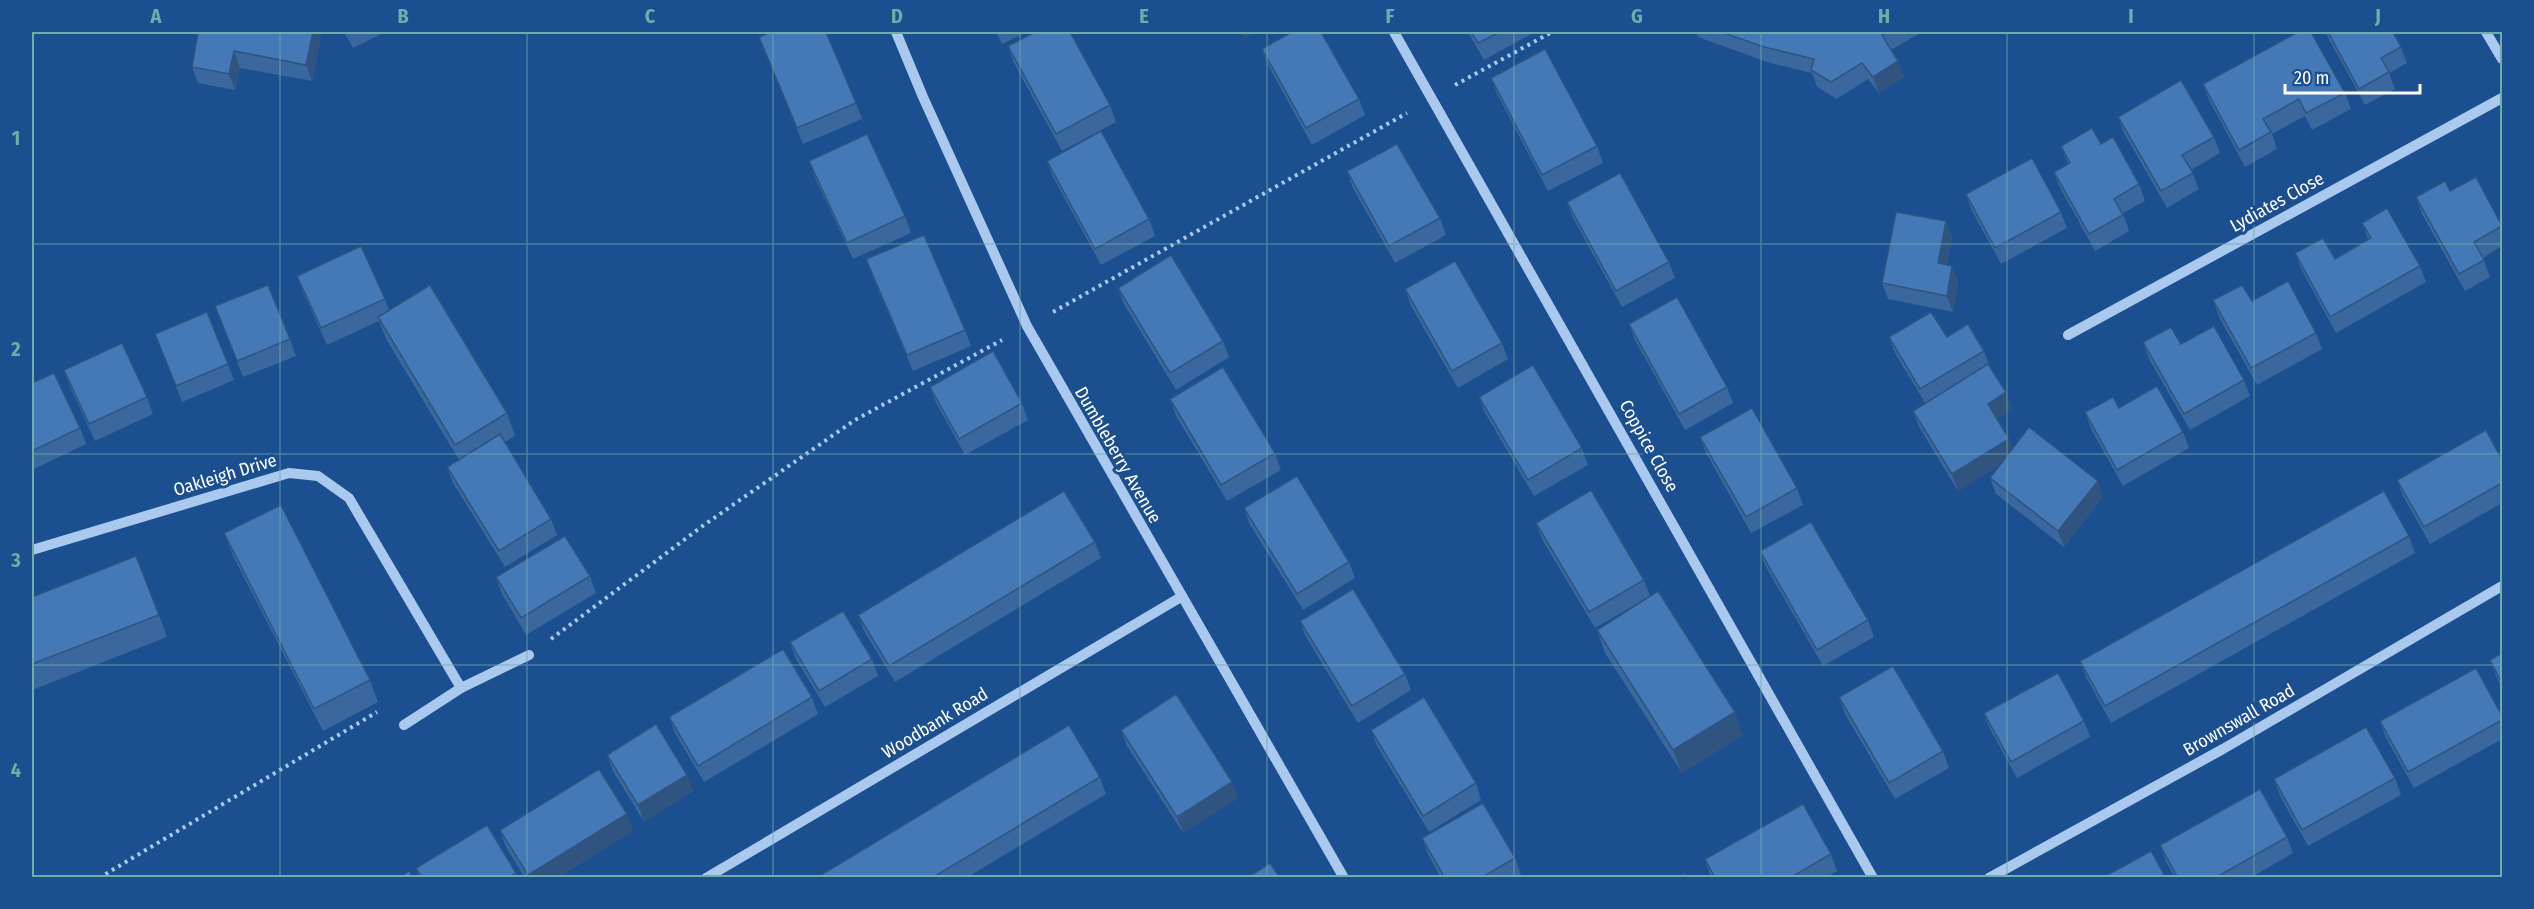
<svg xmlns="http://www.w3.org/2000/svg" width="2534" height="909" font-family="'Fira Sans Condensed',sans-serif">
  <rect width="100%" height="100%" fill="#1b4f8f"/>
  <g fill="none" stroke-linecap="round" stroke-linejoin="round">
    <g stroke="#a9c9ee" stroke-width="4" stroke-dasharray="3 4.5" stroke-linecap="butt">
      <path d="M1455,85L1552,32"/>
      <path d="M1053,312L1407,113"/>
      <path d="M551,639L704,525L855,420L1002,340"/>
      <path d="M99,878L377,712"/>
    </g>
    <g stroke="#a9c9ee" stroke-width="10">
      <path d="M896,32L923,97L1027,326L1344,878"/>
      <path d="M1394,32L1873,878"/>
      <path d="M2486,32L2502,59"/>
      <path d="M2068,335L2502,98"/>
      <path d="M32,550L289,473L318,476L349,498L461,688"/>
      <path d="M404,725L461,688L529,655"/>
      <path d="M706,878L1181,597"/>
      <path d="M1989,878L2223,749L2502,586"/>
    </g>
  </g>
  <g fill="#3a679d">
    <path d="M223,32H322L312,81L240,68L235,90L198,83L192,67Z"/>
    <path d="M344,32H385L353,48Z"/>
    <path d="M996,32H1027L1002,44Z"/>
    <path d="M1468,32H1533V33L1484,60Z"/>
    <path d="M1696,32H1922L1891,50L1898,61L1904,77L1879,93L1868,79L1837,99L1817,87L1812,73L1770,63L1698,37Z"/>
    <path d="M2325,32H2393L2401,47L2407,63L2389,73L2395,89L2365,105Z"/>
    <path d="M759,37L856,103L862,119L803,144Z"/>
    <path d="M1008,46L1110,105L1116,122L1062,151L1014,63Z"/>
    <path d="M1262,49L1359,99L1365,115L1312,145L1268,65Z"/>
    <path d="M1491,78L1597,146L1603,163L1548,191L1497,94Z"/>
    <path d="M2203,84L2345,93L2351,109L2312,130L2305,116L2272,134L2277,149L2245,167L2209,100Z"/>
    <path d="M2118,117L2214,137L2220,153L2191,170L2199,189L2167,208L2124,133Z"/>
    <path d="M2101,144L2139,184L2145,201L2123,213L2129,231L2095,251L2060,188L2054,172L2068,164L2061,146Z"/>
    <path d="M809,161L905,216L911,233L853,259L815,178Z"/>
    <path d="M1047,161L1149,219L1155,236L1101,265L1053,177Z"/>
    <path d="M1347,171L1440,218L1446,235L1395,263L1353,188Z"/>
    <path d="M2450,191L2502,226V246L2483,258L2490,277L2465,291L2422,214L2416,197Z"/>
    <path d="M1966,194L2061,212L2067,228L2001,264L1972,211Z"/>
    <path d="M1567,202L1669,262L1675,278L1622,307L1573,218Z"/>
    <path d="M1946,221L1952,238L1947,265L1952,266L1958,283L1953,312L1888,299L1882,283Z"/>
    <path d="M2362,223L2420,266L2426,282L2336,333L2301,269L2295,253L2335,259L2368,239Z"/>
    <path d="M866,259L965,330L971,346L913,371L872,275Z"/>
    <path d="M297,276L385,299L389,310L507,413L515,436L505,442L551,519L557,535L505,567L453,483L447,467L459,460L386,339L379,321L327,345L303,292Z"/>
    <path d="M1118,288L1223,341L1229,357L1176,390L1124,304Z"/>
    <path d="M1405,289L1502,343L1508,359L1458,388L1411,306Z"/>
    <path d="M2213,300L2252,301L2316,333L2322,349L2257,385L2219,317Z"/>
    <path d="M215,306L290,339L296,356L243,377Z"/>
    <path d="M1629,324L1727,387L1733,403L1685,430L1635,340Z"/>
    <path d="M155,334L228,364L234,380L182,402Z"/>
    <path d="M1889,337H1947L1984,351L1990,367L2006,392L2012,409L1997,419L2009,439L2013,449L2103,497L2064,547L1996,494L1990,478L2001,464L1958,491L1919,427L1913,411L1925,403L1895,353Z"/>
    <path d="M2143,342L2244,380L2250,396L2190,430L2149,359Z"/>
    <path d="M64,370L147,397L153,414L95,441L70,387Z"/>
    <path d="M32,383L80,428L86,444L32,470Z"/>
    <path d="M930,387L1022,403L1028,420L965,455L936,403Z"/>
    <path d="M1479,397L1582,448L1588,465L1534,496L1485,413Z"/>
    <path d="M1170,399L1275,453L1281,470L1227,501L1176,416Z"/>
    <path d="M2119,408L2183,432L2189,448L2123,486L2091,429L2085,412Z"/>
    <path d="M1700,437L1797,488L1803,505L1751,533L1706,453Z"/>
    <path d="M2502,460V503L2430,544L2403,496L2397,480Z"/>
    <path d="M1244,508L1349,562L1355,578L1303,610L1250,525Z"/>
    <path d="M1536,523L1644,580L1650,596L1595,628L1542,539Z"/>
    <path d="M224,533L370,680L378,702L323,731L233,556Z"/>
    <path d="M2409,536L2415,553L2111,723L2086,677L2080,661Z"/>
    <path d="M1095,542L1101,558L895,682L864,631L858,615Z"/>
    <path d="M1760,551L1868,620L1874,637L1823,666L1766,567Z"/>
    <path d="M590,576L596,593L526,635L502,594L496,577Z"/>
    <path d="M32,597L159,615L167,637L32,690Z"/>
    <path d="M1300,621L1405,674L1411,690L1358,723L1306,637Z"/>
    <path d="M1597,630L1743,735L1682,773L1605,653Z"/>
    <path d="M790,642L872,659L878,676L825,707L796,659Z"/>
    <path d="M2502,653V688L2496,676L2490,660Z"/>
    <path d="M812,697L818,714L704,782L675,733L669,717Z"/>
    <path d="M1839,697L1943,751L1949,768L1895,799L1845,714Z"/>
    <path d="M1984,713L2084,721L2090,737L2017,778L1990,729Z"/>
    <path d="M2502,716V739L2414,788L2386,738L2380,721Z"/>
    <path d="M1121,730L1238,798L1183,833L1127,746Z"/>
    <path d="M1371,730L1476,783L1481,800L1429,832L1377,746Z"/>
    <path d="M607,755L687,775L693,791L644,822L613,771Z"/>
    <path d="M1100,777L1106,794L966,878H816Z"/>
    <path d="M2395,778L2401,795L2308,846L2280,796L2274,779Z"/>
    <path d="M500,830L633,831L557,878H525L506,847Z"/>
    <path d="M2287,837L2293,853L2250,878H2175L2166,862L2160,845Z"/>
    <path d="M1422,838L1515,858L1521,875L1516,878H1441L1428,854Z"/>
    <path d="M1831,854L1837,871L1825,878H1711L1705,859Z"/>
    <path d="M416,868L516,873L518,878H419Z"/>
  </g>
  <g fill="#305480">
    <path d="M313,32H322L312,81L306,65Z"/>
    <path d="M1241,32H1256L1244,39Z"/>
    <path d="M234,51L240,68L235,90L229,74Z"/>
    <path d="M1898,61L1904,77L1879,93L1873,77Z"/>
    <path d="M1946,221L1952,238L1944,280L1938,263Z"/>
    <path d="M1952,266L1958,283L1953,312L1947,296Z"/>
    <path d="M2006,392L2012,409L1994,421L1988,404Z"/>
    <path d="M2009,439L2015,455L1958,491L1952,474Z"/>
    <path d="M2098,481L2103,497L2064,547L2058,531Z"/>
    <path d="M1735,712L1743,735L1682,773L1673,750Z"/>
    <path d="M687,775L693,791L644,822L638,805Z"/>
    <path d="M1232,782L1238,798L1183,833L1177,817Z"/>
    <path d="M627,814L633,831L557,878H529L528,875Z"/>
  </g>
  <g fill="#4478b7" stroke="#305480" stroke-width="1.5">
    <path d="M198,32H313L306,65L234,51L229,74L192,67Z"/>
    <path d="M771,32H826L856,103L797,128L759,37Z"/>
    <path d="M1035,32H1070L1110,105L1056,134L1008,46Z"/>
    <path d="M1292,32H1321L1359,99L1306,128L1262,49Z"/>
    <path d="M1471,32H1500L1478,43Z"/>
    <path d="M1721,32H1888L1882,35L1898,61L1873,77L1862,63L1831,82L1811,70L1814,59L1764,47Z"/>
    <path d="M2298,32H2311L2345,93L2306,113L2299,99L2263,119L2271,132L2239,150L2203,84Z"/>
    <path d="M2328,32H2393L2401,47L2381,58L2389,72L2359,89Z"/>
    <path d="M1545,49L1597,146L1542,175L1491,78Z"/>
    <path d="M2181,80L2214,137L2182,155L2193,173L2161,191L2118,117Z"/>
    <path d="M2092,128L2101,144L2113,137L2139,184L2114,199L2123,215L2089,234L2054,172L2070,163L2061,146Z"/>
    <path d="M1101,131L1149,219L1095,249L1047,161Z"/>
    <path d="M867,134L905,216L847,243L809,161Z"/>
    <path d="M1397,144L1440,218L1389,246L1347,171Z"/>
    <path d="M2032,158L2061,212L1995,248L1966,194Z"/>
    <path d="M1620,173L1669,262L1616,291L1567,202Z"/>
    <path d="M2476,177L2502,226L2474,242L2484,260L2459,274L2416,197L2445,181L2450,191Z"/>
    <path d="M2387,208L2420,266L2330,317L2295,253L2323,238L2335,259L2371,238L2362,223Z"/>
    <path d="M1896,212L1946,221L1938,263L1952,266L1947,296L1882,283Z"/>
    <path d="M924,235L965,330L907,355L866,259Z"/>
    <path d="M361,246L385,299L321,328L297,276Z"/>
    <path d="M1171,255L1223,341L1170,373L1118,288Z"/>
    <path d="M1455,261L1502,343L1452,371L1405,289Z"/>
    <path d="M2288,281L2316,333L2251,368L2213,300L2242,285L2252,301Z"/>
    <path d="M268,285L290,339L237,361L215,306Z"/>
    <path d="M430,285L507,413L455,445L378,317Z"/>
    <path d="M1677,297L1727,387L1679,414L1629,324Z"/>
    <path d="M207,312L228,364L176,386L155,334Z"/>
    <path d="M1931,312L1947,337L1968,324L1984,351L1920,389L1889,337Z"/>
    <path d="M2214,326L2244,380L2184,414L2143,342L2171,327L2181,344Z"/>
    <path d="M122,343L147,397L89,424L64,370Z"/>
    <path d="M993,351L1022,403L959,439L930,387Z"/>
    <path d="M1988,364L2006,392L1988,404L2009,439L1952,474L1913,411Z"/>
    <path d="M1533,365L1582,448L1528,480L1479,397Z"/>
    <path d="M1223,367L1275,453L1221,485L1170,399Z"/>
    <path d="M54,373L80,428L32,451V383Z"/>
    <path d="M2157,386L2183,432L2117,470L2085,412L2113,397L2119,408Z"/>
    <path d="M1752,408L1797,488L1746,517L1700,437Z"/>
    <path d="M2502,412V420L2499,414Z"/>
    <path d="M2029,427L2098,481L2058,531L1990,478Z"/>
    <path d="M2486,430L2502,460V483L2424,527L2397,480Z"/>
    <path d="M500,434L551,519L499,551L447,467Z"/>
    <path d="M1297,476L1349,562L1297,594L1244,508Z"/>
    <path d="M1591,490L1644,580L1589,612L1536,523Z"/>
    <path d="M1064,491L1095,542L889,666L858,615Z"/>
    <path d="M2384,491L2409,536L2105,706L2080,661Z"/>
    <path d="M281,505L370,680L314,709L224,533Z"/>
    <path d="M1811,522L1868,620L1817,650L1760,551Z"/>
    <path d="M565,536L590,576L521,618L496,577Z"/>
    <path d="M136,556L159,615L32,664V597Z"/>
    <path d="M1353,589L1405,674L1352,706L1300,621Z"/>
    <path d="M1658,591L1735,712L1673,750L1597,630Z"/>
    <path d="M843,611L872,659L819,691L790,642Z"/>
    <path d="M783,649L812,697L698,766L669,717Z"/>
    <path d="M2502,653V683L2490,660Z"/>
    <path d="M1893,666L1943,751L1889,783L1839,697Z"/>
    <path d="M2476,668L2502,716V720L2408,772L2380,721Z"/>
    <path d="M2058,673L2084,721L2011,762L1984,713Z"/>
    <path d="M1176,694L1232,782L1177,817L1121,730Z"/>
    <path d="M1424,697L1476,783L1423,816L1371,730Z"/>
    <path d="M656,724L687,775L638,805L607,755Z"/>
    <path d="M1069,725L1100,777L932,878H816Z"/>
    <path d="M2366,727L2395,778L2302,830L2274,779Z"/>
    <path d="M599,769L627,814L528,875L500,830Z"/>
    <path d="M2260,789L2287,837L2215,878H2178L2160,845Z"/>
    <path d="M1483,803L1515,858L1481,878H1445L1422,838Z"/>
    <path d="M1803,804L1831,854L1790,878H1715L1705,859Z"/>
    <path d="M487,825L516,873L508,878H422L416,868Z"/>
    <path d="M2151,851L2166,878H2102Z"/>
    <path d="M1270,863L1280,878H1247Z"/>
    <path d="M409,871L413,878H399Z"/>
    <path d="M1684,873L1686,878H1676Z"/>
  </g>
  <path fill="none" stroke="#6fada8" stroke-width="1.5" stroke-opacity="0.55" d="M280,32V878M527,32V878M773,32V878M1020,32V878M1267,32V878M1514,32V878M1761,32V878M2007,32V878M2254,32V878M32,244H2502M32,454H2502M32,665H2502"/>
  <g text-anchor="middle" stroke-width="6" stroke-linejoin="round" paint-order="stroke">
    <g font-size="18" fill="#fff" stroke="#1b4f8f">
      <text transform="translate(2277 202) rotate(-29)" y="6">Lydiates Close</text>
      <text transform="translate(1649 446) rotate(61)" y="6">Coppice Close</text>
      <text transform="translate(1118 455) rotate(60)" y="6">Dumbleberry Avenue</text>
      <text transform="translate(225 475) rotate(-17)" y="6">Oakleigh Drive</text>
      <text transform="translate(2239 720) rotate(-30)" y="6">Brownswall Road</text>
      <text transform="translate(935 723) rotate(-31)" y="6">Woodbank Road</text>
    </g>
  </g>
  <rect width="2534" height="909" fill="none" stroke="#1b4f8f" stroke-width="66"/>
  <path d="M2285 84v9h135v-9" fill="none" stroke="#ffffff" stroke-width="3"/>
  <text x="2294" y="84" font-size="18" fill="#ffffff" stroke="#1b4f8f" stroke-width="4.5" paint-order="stroke">20 m</text>
  <rect x="33" y="33" width="2468" height="843" fill="none" stroke="#6fada8" stroke-width="2"/>
  <g font-size="20" text-anchor="middle" font-weight="bold" fill="#6fada8">
    <text x="156" y="23">A</text>
    <text x="403" y="23">B</text>
    <text x="650" y="23">C</text>
    <text x="897" y="23">D</text>
    <text x="1144" y="23">E</text>
    <text x="1390" y="23">F</text>
    <text x="1637" y="23">G</text>
    <text x="1884" y="23">H</text>
    <text x="2131" y="23">I</text>
    <text x="2378" y="23">J</text>
    <text x="16" y="145">1</text>
    <text x="16" y="356">2</text>
    <text x="16" y="567">3</text>
    <text x="16" y="777">4</text>
  </g>
</svg>
